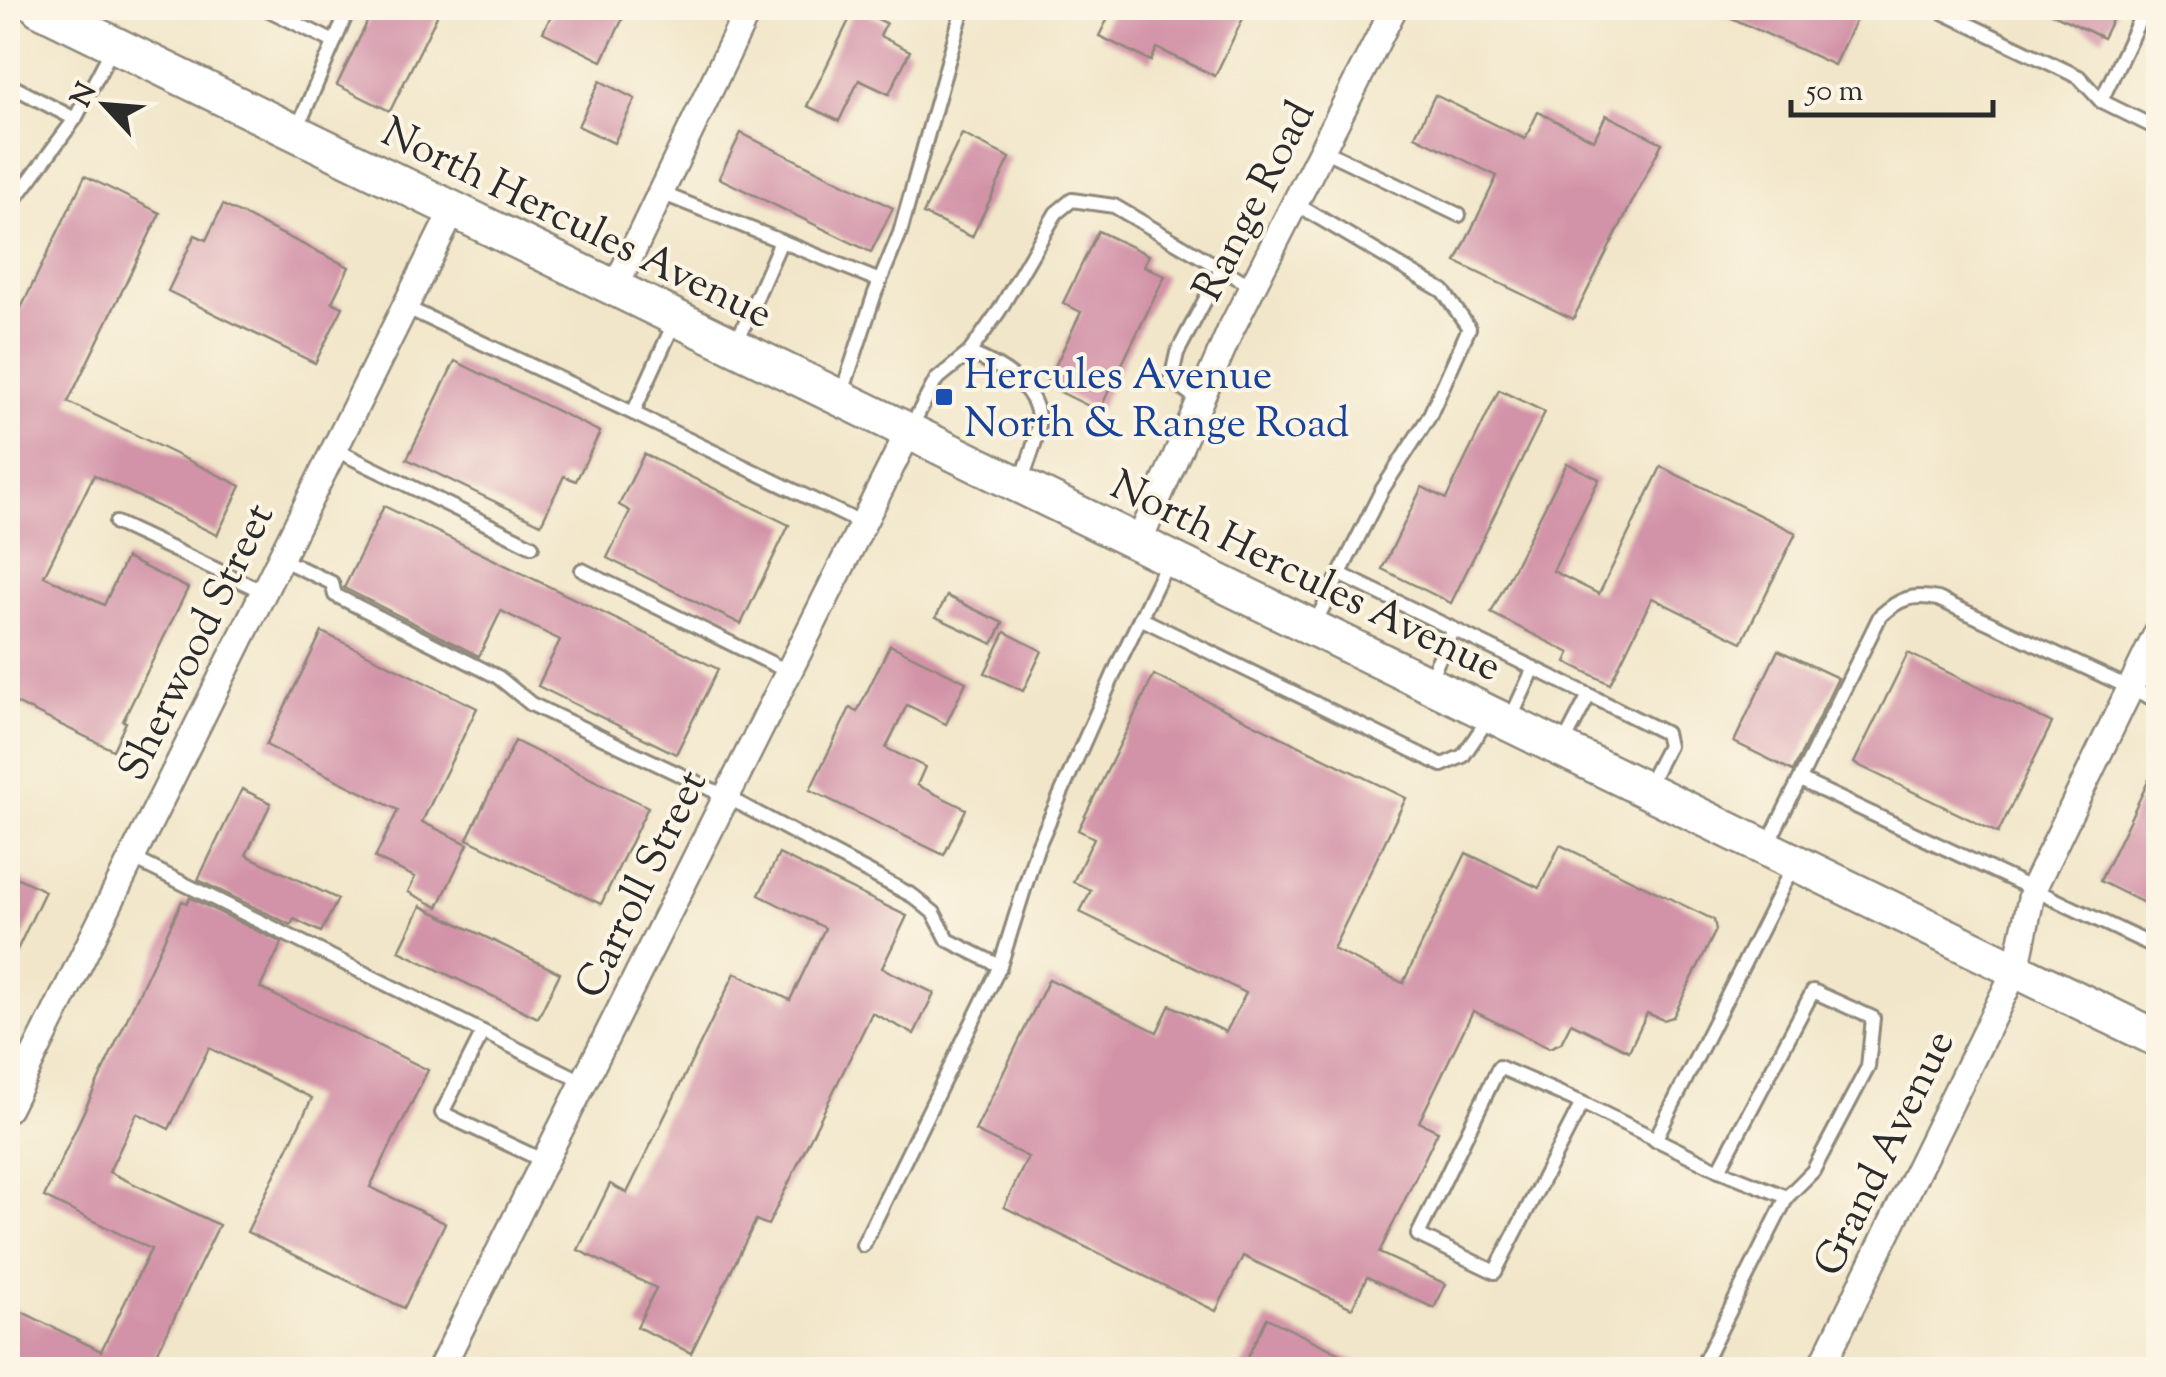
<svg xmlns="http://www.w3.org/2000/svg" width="2166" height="1377" font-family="'Sorts Mill Goudy',serif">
  <rect width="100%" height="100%" fill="#fcf5e5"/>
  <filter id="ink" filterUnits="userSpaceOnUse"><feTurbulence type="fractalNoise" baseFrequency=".01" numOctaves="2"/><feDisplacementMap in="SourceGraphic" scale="20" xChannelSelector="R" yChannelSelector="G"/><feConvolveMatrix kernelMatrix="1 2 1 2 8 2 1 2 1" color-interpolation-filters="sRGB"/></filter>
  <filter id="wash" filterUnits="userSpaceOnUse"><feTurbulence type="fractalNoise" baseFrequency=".0048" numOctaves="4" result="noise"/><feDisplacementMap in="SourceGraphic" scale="40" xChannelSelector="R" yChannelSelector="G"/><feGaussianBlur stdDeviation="2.25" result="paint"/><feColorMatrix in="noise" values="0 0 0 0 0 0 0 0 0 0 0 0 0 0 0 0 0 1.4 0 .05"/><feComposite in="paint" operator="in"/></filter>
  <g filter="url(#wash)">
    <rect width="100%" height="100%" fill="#f1e6c9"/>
    <g id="blocks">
      <g fill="#d292a7">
        <path d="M374,8H441L390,111L337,85Z"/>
        <path d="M555,8H628L602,61L543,32Z"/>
        <path d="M855,8L886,23L880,36L910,51L889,94L859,80L839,121L807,106Z"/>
        <path d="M1113,8H1248L1215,76L1157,48L1151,61L1099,36Z"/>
        <path d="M1710,8H1847L1859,13L1834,65Z"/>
        <path d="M2041,8H2118L2103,38Z"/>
        <path d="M600,81L635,99L614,143L578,126Z"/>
        <path d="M1435,95L1525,139L1538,112L1594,140L1606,115L1662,143L1573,319L1456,262L1497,176L1415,136Z"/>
        <path d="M741,133L893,208L871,252L719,178Z"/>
        <path d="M962,134L1010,158L972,237L923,214Z"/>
        <path d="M85,176L160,213L68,402L241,486L217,535L94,475L44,576L104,605L126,558L188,588L123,721L126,722L113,750L8,699V335Z"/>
        <path d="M223,205L349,267L332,302L343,307L315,363L168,291L195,235L206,240Z"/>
        <path d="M1098,231L1149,255L1144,266L1165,276L1099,411L1046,385L1081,312L1063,303Z"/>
        <path d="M455,361L600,432L576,481L564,476L541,524L407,459Z"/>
        <path d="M1499,390L1545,412L1451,603L1382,569L1422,487L1446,499Z"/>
        <path d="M644,454L789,525L741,624L607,558L630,511L619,505Z"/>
        <path d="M1567,463L1599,479L1553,571L1599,594L1661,467L1796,533L1742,642L1652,598L1610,684L1566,662L1570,653L1491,613Z"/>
        <path d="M384,506L718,669L676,754L538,686L560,640L501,611L479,656L344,588Z"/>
        <path d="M947,596L1003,623L993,644L936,617Z"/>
        <path d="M322,632L477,708L422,822L468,844L438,907L408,892L415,877L375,858L398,810L266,745Z"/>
        <path d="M1005,632L1042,651L1023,691L985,673Z"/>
        <path d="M890,645L966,682L946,724L907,705L886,748L925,767L917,785L966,809L944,855L810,790L850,708L857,712Z"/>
        <path d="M1778,650L1838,678L1793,771L1734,742Z"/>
        <path d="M1908,653L2052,723L1998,833L1854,763Z"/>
        <path d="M1154,675L1406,798L1333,949L1403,983L1466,853L1539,888L1560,845L1714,920L1716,930L1673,1017L1663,1020L1647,1013L1629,1051L1571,1023L1561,1043L1549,1048L1473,1011L1419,1122L1438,1131L1379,1253L1446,1284L1434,1308L1367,1277L1352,1308L1243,1256L1216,1311L1004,1207L1028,1157L975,1131L1049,979L1157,1032L1170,1005L1226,1032L1246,993L1080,912L1091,890L1073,882L1094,838L1078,830Z"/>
        <path d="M515,741L648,807L601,904L467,839Z"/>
        <path d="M2158,761V910L2100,881Z"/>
        <path d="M242,789L271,803L246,855L338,899L321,932L294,919L291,925L198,880Z"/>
        <path d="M779,854L907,916L882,968L934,993L914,1034L872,1013L768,1225L756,1220L691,1353L637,1327L656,1288L578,1250L610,1184L627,1193L735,973L790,1000L825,928L759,895Z"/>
        <path d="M8,873L45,891L8,969Z"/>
        <path d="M190,898L282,943L260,988L428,1070L370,1187L445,1223L404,1308L247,1232L312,1098L209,1048L169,1129L137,1113L109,1172L219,1225L149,1370H32L8,1358V1305L101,1351L151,1249L44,1197L182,901L187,903Z"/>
        <path d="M421,906L560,973L538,1018L399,951Z"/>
        <path d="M1267,1318L1373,1370H1241Z"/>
      </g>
    </g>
  </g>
  <g filter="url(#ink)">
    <use href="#blocks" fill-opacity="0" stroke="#8e887a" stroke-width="2.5"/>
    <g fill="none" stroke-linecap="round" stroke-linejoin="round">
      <g stroke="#8e887a" stroke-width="18">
        <g id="lane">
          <path d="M265,8L334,42"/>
          <path d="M1934,8L2079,77L2101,101L2158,129"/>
          <path d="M8,84L75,119"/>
          <path d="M2101,101L2145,8"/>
          <path d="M297,129L349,8"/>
          <path d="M1323,150L1459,215"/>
          <path d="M661,193L781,241"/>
          <path d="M1296,204L1443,291L1469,328L1429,417L1382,490L1314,625"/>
          <path d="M8,209L75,119L113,47"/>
          <path d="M405,307L633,413L675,321"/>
          <path d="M736,344L781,241L880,281"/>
          <path d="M969,353C997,364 1039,386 1038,422C1038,441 1026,465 1021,483"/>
          <path d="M841,396L875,293L900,233L963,8"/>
          <path d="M1200,401L1171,380L1177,353L1221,270"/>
          <path d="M633,413L863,524"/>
          <path d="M910,429L936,380L969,353L999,311L1056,213L1072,200L1114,206L1253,287"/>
          <path d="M334,449L532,546"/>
          <path d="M116,523L262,591"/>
          <path d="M279,558L332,583L335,595L498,677L531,704L725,796L913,896L934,913L948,940L1000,966"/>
          <path d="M582,570L789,672"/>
          <path d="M1340,574L1589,695"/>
          <path d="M1140,618L1442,765L1463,756L1490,716"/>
          <path d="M1429,680L1453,629"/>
          <path d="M1510,720L1534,668"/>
          <path d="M1563,745L1589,695L1665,733L1668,746L1647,787"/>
          <path d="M1800,780L2158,948"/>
          <path d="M1768,844L1880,616C1900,598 1912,594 1938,599L2158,701"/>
          <path d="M132,858L483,1032"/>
          <path d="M1582,1103L1495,1272L1418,1235L1499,1067L1582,1103L1719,1170"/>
          <path d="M1655,1140L1794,864"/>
          <path d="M546,1162L442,1113L483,1032L586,1083"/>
          <path d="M863,1245L1000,966L1037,848L1121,658L1169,559"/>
          <path d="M1700,1370L1787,1197L1813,1171L1868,1067L1873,1018L1813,991L1719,1170L1787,1197"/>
        </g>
      </g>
      <g stroke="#8e887a" stroke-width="30">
        <g id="street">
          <path d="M615,288L749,8"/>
          <path d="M1139,542L1231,329L1394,8"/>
          <path d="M8,1108L453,210"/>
          <path d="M440,1370L909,431"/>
          <path d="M1820,1370L2016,969L2033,889L2158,631"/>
        </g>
      </g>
      <g stroke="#8e887a" stroke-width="40">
        <path id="secondary" d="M39,8L2158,1039"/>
      </g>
      <use href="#lane" stroke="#fff" stroke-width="12"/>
      <use href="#street" stroke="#fff" stroke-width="25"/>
      <use href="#secondary" stroke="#fff" stroke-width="35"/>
    </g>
  </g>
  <rect fill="#1a4fb4" stroke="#fcf5e5" stroke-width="4" x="934" y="387" width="20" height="20" rx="5"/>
  <g text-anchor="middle" stroke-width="8" stroke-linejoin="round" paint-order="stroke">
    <g font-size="42" fill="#2b2b2b" stroke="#fcf5e5">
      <text transform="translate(1252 200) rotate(-63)" y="15">Range Road</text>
      <text transform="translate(578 221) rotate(26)" y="15">North Hercules Avenue</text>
      <text transform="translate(1307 574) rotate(26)" y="15">North Hercules Avenue</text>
      <text transform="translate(194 641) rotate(-64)" y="15">Sherwood Street</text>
      <text transform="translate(639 883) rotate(-64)" y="15">Carroll Street</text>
      <text transform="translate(1882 1152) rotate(-64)" y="15">Grand Avenue</text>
    </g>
    <g font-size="42" fill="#164399" stroke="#fcf5e5" text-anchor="start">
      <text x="964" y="388">Hercules Avenue<tspan x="964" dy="48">North &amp; Range Road</tspan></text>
    </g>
  </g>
  <rect width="2166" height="1377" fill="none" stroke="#fcf5e5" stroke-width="40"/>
  <g transform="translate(105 105) rotate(296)" stroke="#fcf5e5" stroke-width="8" paint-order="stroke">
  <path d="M0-8L18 38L0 25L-18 38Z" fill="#2b2b2b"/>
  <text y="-15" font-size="28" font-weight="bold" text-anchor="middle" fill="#2b2b2b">N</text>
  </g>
  <path d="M1791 100v15h202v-15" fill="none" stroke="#2b2b2b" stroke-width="5"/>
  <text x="1806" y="100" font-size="30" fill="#2b2b2b" stroke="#fcf5e5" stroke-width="8" paint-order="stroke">50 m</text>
</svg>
